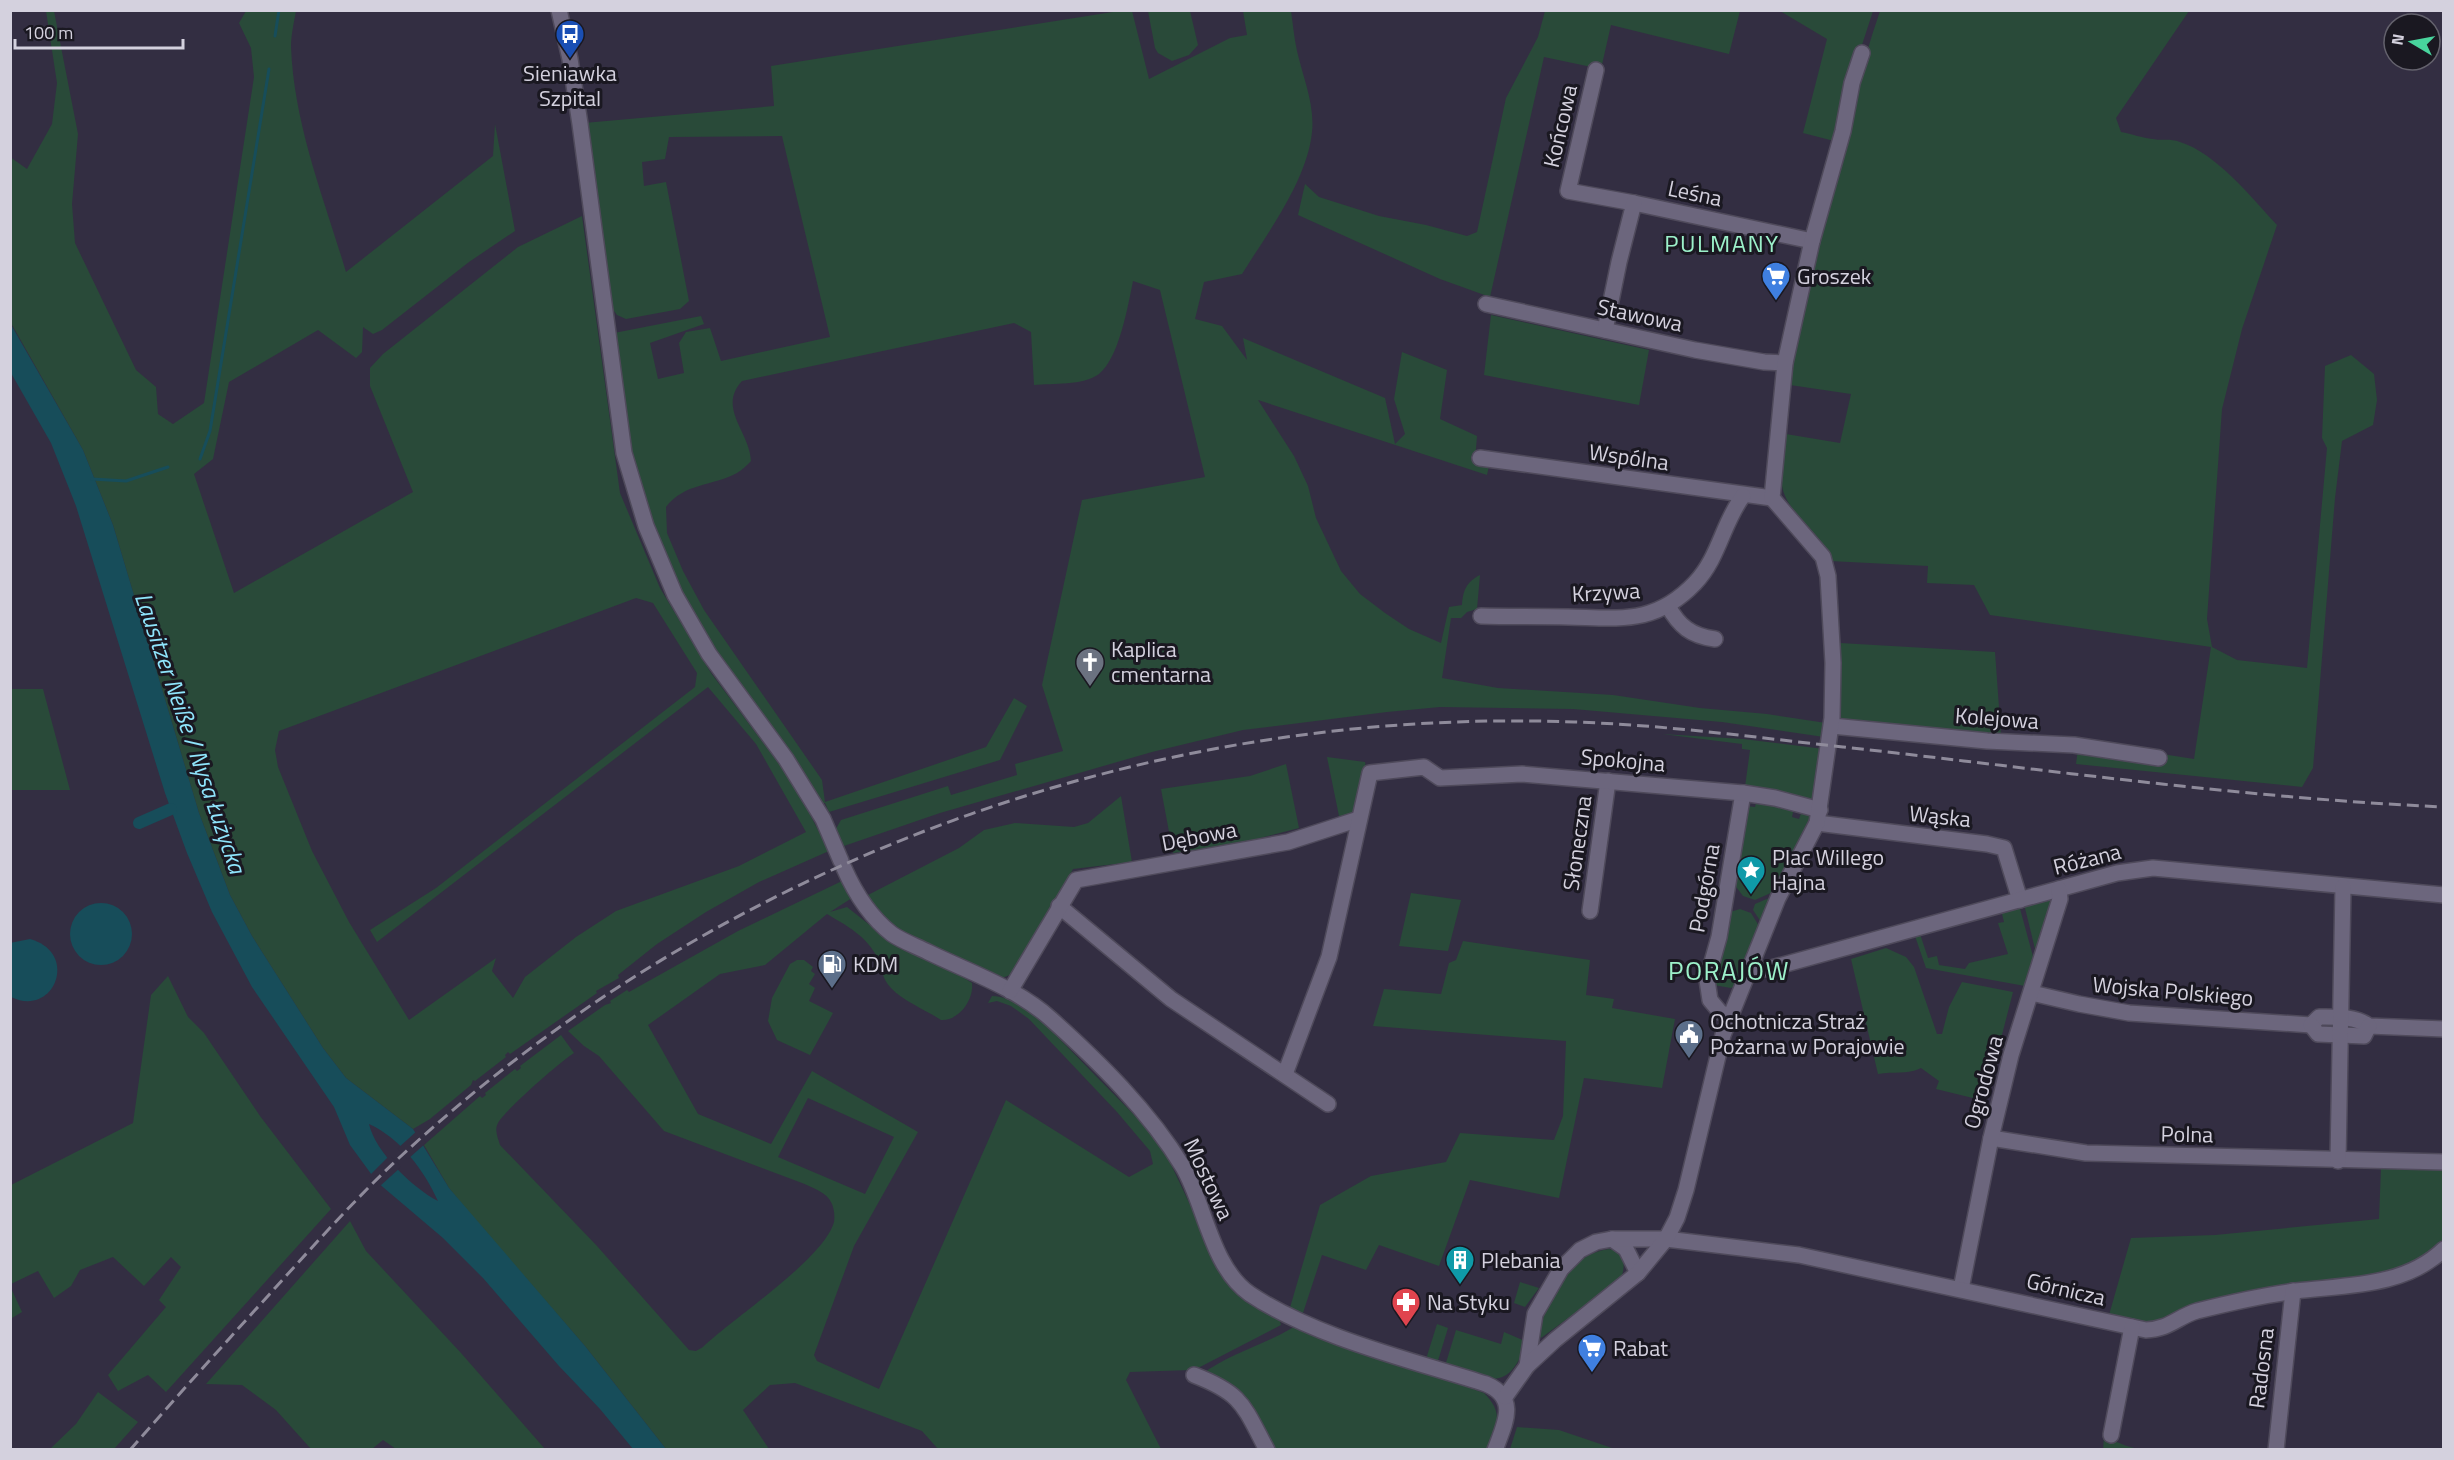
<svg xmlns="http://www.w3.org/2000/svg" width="2454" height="1460" font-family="'Titillium Web',sans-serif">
  <rect width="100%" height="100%" fill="#332e42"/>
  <g fill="#294a39" fill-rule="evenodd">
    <path d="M46,11H54L78,134L72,204L75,243L136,370L156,387L158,414L173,424L204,403L254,77L251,48L239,23L246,11H296C294,22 291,35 291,47C294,125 324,198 346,272L493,156L495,124L515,231L469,262L382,330L373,334L363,327L362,352L356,358L318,330L229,382L213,459L194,474L234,593L413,492L370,386V368L383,354L518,247L582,216L620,493L660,588L711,673L794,784L829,851L759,882L706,912L657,944L618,975L619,978L596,991L597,993L510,1054L508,1052L505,1055L506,1057L475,1081L473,1080L471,1085L430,1119L413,1129L346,1078L323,1048L252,936L230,895L199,813L113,525L83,450L11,323L10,157L27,169L52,124L57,83ZM636,598L653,603L697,673L695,687L436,888L370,930L377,942L708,687L756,744L806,832L739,866L616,911L576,937L525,977L513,998L492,971L496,958L409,1020L349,922L312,851L278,767L275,750L279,731Z"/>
    <path d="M1119,11H1132L1149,79L1230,38L1247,35L1243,11H1291C1293,24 1294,38 1297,51C1303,77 1315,105 1312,132C1307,181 1268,232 1242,274L1204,282L1195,319L1222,326L1247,360L1243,338L1385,398L1395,444L1405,434L1394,399L1402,352L1447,370L1440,419L1477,436L1475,461L1489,466L1487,475L1258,400L1294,456L1308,486L1316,518L1341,571L1360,594L1385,613L1409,629L1441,643L1449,607L1462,605C1463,591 1466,582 1480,575L1477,609L1467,612L1461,618H1451L1442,678L1498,688L1613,695L1700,708L1767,714L1826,723L1824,737L1722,722L1573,709L1440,707L1387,712L1243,730L1152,752L940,813L841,847L834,832L841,820L948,786L951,795L1017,775L1015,764L1063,751L1042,685L1082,500L1205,477L1160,290L1133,281C1128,306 1119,358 1099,374C1083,386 1052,383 1034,385L1031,332L1014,323L742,381C717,408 750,432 751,461C747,465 742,470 737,473C713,486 684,483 666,507L667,533L683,571L704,610L822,780L825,802L986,747L1014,698L1027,706L1000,760L829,812L825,803H823L819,798C784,730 726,678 690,612C663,563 645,508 632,454C623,415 620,373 614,333L701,316L704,324L650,343L658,379L684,373L679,343L686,332L710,328L721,361L830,337L782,136L669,137L665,159L642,162L644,186L666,182L689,301L680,309L626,319L617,315L609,304L584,123L774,106L771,66Z"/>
    <path d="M1148,11H1190L1198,45L1189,55L1172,61L1158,53L1155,48Z"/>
    <path d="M1545,11H1740L1729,54L1611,25L1601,69L1544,57L1490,297L1440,279L1298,215L1305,184L1319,197L1379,216L1426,225L1467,236L1477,232L1506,98L1538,37Z"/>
    <path d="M1780,11H1873L1850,82L1834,141L1803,133L1827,39Z"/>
    <path d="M1880,11H2189L2116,118L2121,132C2132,134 2142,138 2153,139C2162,141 2170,138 2180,142C2216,153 2252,198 2277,225L2242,329L2222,409L2207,619L2212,647L2237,660L2307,668L2327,448L2322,438L2325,366L2351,355L2374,374L2377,400L2373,425L2342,441L2335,498L2313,768L2302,787L2076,764L2079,741L2194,759L2211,647L1990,615L1974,585L1927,583L1928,566L1830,561C1823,531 1788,517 1782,486C1779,470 1785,450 1786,434L1840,443L1851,394L1790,385C1798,322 1815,259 1831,197C1846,134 1859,71 1880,11Z"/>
    <path d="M1491,315L1649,350L1639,405L1484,375Z"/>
    <path d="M1840,643L1995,652L2001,735L1839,722Z"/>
    <path d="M10,689H43L70,790H11Z"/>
    <path d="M1662,734L1743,739L1824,749L1818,797L1812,801L1745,787L1750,750L1742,749V744Z"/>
    <path d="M1327,757L1365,762L1367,774L1356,817L1340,821Z"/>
    <path d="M1286,764L1299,828L1229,846L1173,853L1161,789L1250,776Z"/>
    <path d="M1121,796L1132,862L1073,869L1053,907L1012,974L1000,979L898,930L872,907L868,895L959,848L984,830L1015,823L1074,827L1088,823Z"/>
    <path d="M1757,798L1794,807L1792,817L1799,819L1802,811L1810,817L1773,892L1755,900L1743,896L1734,884L1747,806L1755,807Z"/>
    <path d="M842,881L852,898L830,912L847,907L890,941L947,967L972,983C974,1000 959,1021 941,1020C926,1010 903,1001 891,988C882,979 882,969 878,959C867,936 847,926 827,914L765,965L720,974L648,1025L698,1114L771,1144L812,1071L918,1132L854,1246L814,1355L817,1361L879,1389L1006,1100L1129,1177L1153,1164L1150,1151L1117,1112L1029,1019L1011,1006L997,1001L988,1003L992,996C1009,997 1021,1005 1035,1014L1144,1125L1167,1156L1220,1268L1243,1298L1279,1318L1281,1325L1200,1367L1191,1370L1130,1372L1126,1380L1161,1449H938L922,1431L795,1383L770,1385L743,1410L769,1449H666L585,1346L474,1219L449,1188L424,1145L480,1096L482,1098L486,1095L485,1093L515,1069L517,1071L521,1068L520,1066L561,1035L574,1053C561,1061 505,1110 498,1123C494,1130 498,1138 500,1145L597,1246L689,1350L696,1351L703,1347C733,1318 824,1259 834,1222C835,1216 834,1209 832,1204C827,1192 813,1188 802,1183L664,1131L599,1056L584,1046L568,1031L605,1005L611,1003L610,1001L627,990L629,992L738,931ZM808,1098L894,1137L865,1194L778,1157Z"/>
    <path d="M1411,893L1461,900L1448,951L1399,946Z"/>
    <path d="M1769,898L1771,899L1761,922L1753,910L1755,904Z"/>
    <path d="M2047,898L2050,900L2051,904L2036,953L2024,904Z"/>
    <path d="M2019,905L2034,960L2025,986L1926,968L1915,936L1920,934L1928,958L1937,956L1939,965L1965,969L1969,963L2008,954L1998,923L2004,922L2001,910Z"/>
    <path d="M1740,909L1751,913L1759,926L1735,986L1731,988L1713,985L1730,912Z"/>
    <path d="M1463,941L1590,960L1586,995L1614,999L1612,1008L1675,1019L1662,1088L1584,1078L1559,1198L1470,1180L1439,1266L1379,1245L1366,1270L1322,1255L1302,1316L1289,1311L1320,1205L1371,1176L1446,1162L1460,1133L1554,1140L1563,1116L1566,1041L1373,1026L1384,989L1441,994L1449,963L1456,960Z"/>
    <path d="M1886,948L1906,957L1914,967L1937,1034H1942L1949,1007L1962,982L2013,992L1985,1101L1936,1089L1939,1081L1921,1068C1907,1075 1893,1071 1878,1074L1851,959Z"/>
    <path d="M797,960H804L813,967L811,971L815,974L809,984L815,988L809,1001L833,1013L810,1055L777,1040L768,1021L772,998L790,964Z"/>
    <path d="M168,976L188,1017L204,1033L260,1116L331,1209L166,1392L148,1375L118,1391L108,1375L166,1307L159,1300L181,1267L171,1257L144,1286L113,1257L80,1270L71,1286L54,1298L38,1271L11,1284V1185L133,1123L151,995Z"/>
    <path d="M2443,1165V1242L2413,1266L2155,1326L2109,1315L2131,1238L2215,1235L2379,1219L2381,1168Z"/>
    <path d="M350,1221L366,1251L461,1353L545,1449H396L383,1440L372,1449H311L276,1410L242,1385L206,1384Z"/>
    <path d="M1609,1249C1626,1253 1626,1267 1620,1280L1541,1338L1538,1333C1550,1297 1566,1255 1609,1249Z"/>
    <path d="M1520,1282L1539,1288L1525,1307L1514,1303Z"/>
    <path d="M10,1286L22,1312L12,1318L11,1316Z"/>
    <path d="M1437,1324L1448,1328L1437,1364L1429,1360L1427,1356Z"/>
    <path d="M1292,1328H1299L1484,1393C1504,1413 1497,1425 1489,1449H1271L1241,1392L1202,1374C1229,1354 1264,1345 1292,1328Z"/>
    <path d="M1456,1330L1501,1344L1504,1332L1527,1342C1507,1395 1490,1379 1445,1366Z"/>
    <path d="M98,1392L138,1422L114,1449H50L76,1424Z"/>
    <path d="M1517,1427L1559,1430L1615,1449H1510Z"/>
    <path d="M2104,1437C2116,1441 2126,1447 2139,1449L2103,1450Z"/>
  </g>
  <g fill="#174d5a" fill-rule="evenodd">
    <path d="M10,323L83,450L113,525L199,813L230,895L252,936L323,1048L346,1078L413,1129L449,1188L585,1346L666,1449H633L600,1409L559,1366L483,1278L443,1238L377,1182L350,1145L334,1107L252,987L212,912L187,853L165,793L76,506L51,443L11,373ZM369,1124C400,1138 424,1170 438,1201C414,1189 375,1152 369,1124Z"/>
    <circle cx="101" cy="934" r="31"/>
    <path d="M30,939C80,953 54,1018 11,997L10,943Z"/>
  </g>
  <g fill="#332e42">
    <path d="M418,1130L426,1143L408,1159L397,1149Z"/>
    <path d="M390,1155L401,1167L379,1187L369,1176Z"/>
  </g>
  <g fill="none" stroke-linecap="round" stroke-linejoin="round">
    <g stroke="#174d5a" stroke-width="3">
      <path d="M275,36L279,10"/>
      <path d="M200,459L210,431L269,69"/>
      <path d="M92,479L126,481L168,467"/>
    </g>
    <path stroke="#174d5a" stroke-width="12" d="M139,823L171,809"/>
    <g stroke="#4f4a5b" stroke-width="18">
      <g id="minor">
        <path d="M559,10L570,59L580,124L624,453L646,526L675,595L709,654L786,759L823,819L841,861"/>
        <path d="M1596,70L1568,191L1634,203L1812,241"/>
        <path d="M1486,304L1695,350L1764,362L1785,363"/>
        <path d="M1605,330L1619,262L1634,203"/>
        <path d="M1480,458L1772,498"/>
        <path d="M1668,606C1679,626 1691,636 1715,639"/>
        <path d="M1481,616C1510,617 1539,616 1568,617C1620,618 1655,625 1695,583C1719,558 1723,522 1743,496"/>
        <path d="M1832,726L1987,741L2074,745L2159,758"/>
        <path d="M1817,823L1987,844L2004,848L2020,900"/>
        <path d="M844,868C855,893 870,917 892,934C902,941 916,946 928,952C969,972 1017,988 1051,1019C1099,1062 1149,1111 1183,1167C1205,1204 1211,1267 1250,1294C1314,1337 1411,1360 1486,1384C1519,1398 1505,1423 1495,1450"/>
        <path d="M1059,906L1171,999L1328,1104"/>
        <path d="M1590,911L1608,781"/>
        <path d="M1750,969H1768L2117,873L2153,868L2444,895"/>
        <path d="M1010,991L1076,880L1288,842L1359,819"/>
        <path d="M2032,993L2079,1004L2129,1013L2311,1025L2319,1017C2336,1017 2355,1016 2369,1026L2444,1029"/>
        <path d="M1729,1017L1720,1012L1710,1000L1707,980L1719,937L1743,793"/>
        <path d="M2311,1025L2318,1034L2364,1036L2369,1026"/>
        <path d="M1285,1074L1329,957L1370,773L1424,767L1440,778L1522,774L1743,793L1775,798L1820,810"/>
        <path d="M1991,1138L2086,1153L2444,1162"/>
        <path d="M2338,1161L2343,887"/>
        <path d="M1612,1239L1626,1249L1638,1273"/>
        <path d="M1961,1289L1991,1138L2011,1055L2060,899L2059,889"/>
        <path d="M1527,1366L1535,1314L1561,1269L1580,1250L1596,1242L1612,1239H1666L1799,1255L2146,1330C2170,1329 2177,1317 2197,1311C2229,1303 2264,1295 2296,1291C2347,1285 2405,1287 2444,1249"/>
        <path d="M1194,1375C1243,1394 1243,1405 1267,1450"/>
        <path d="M1505,1397L1527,1366L1555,1340L1638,1273L1666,1239L1677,1218L1686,1190L1723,1035L1778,898L1817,823L1832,718L1833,663L1828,576L1823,557L1772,498L1785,363L1812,241L1843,131L1852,83L1862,53"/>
        <path d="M2111,1435L2132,1327"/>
        <path d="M2276,1450L2293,1291"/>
      </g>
    </g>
    <use href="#minor" stroke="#6c667d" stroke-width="15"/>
    <path stroke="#8f8b9b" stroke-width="3" stroke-dasharray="12 6" stroke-linecap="butt" d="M130,1450C178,1395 227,1341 276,1287C316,1243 356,1198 400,1157C716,864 1144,706 1574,722C1664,725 1753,737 1843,747C2043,769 2242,798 2444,807"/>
  </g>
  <defs>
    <g id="bus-pin" transform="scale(1.5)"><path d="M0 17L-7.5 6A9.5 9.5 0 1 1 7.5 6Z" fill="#1a4fb4" stroke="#1a1821"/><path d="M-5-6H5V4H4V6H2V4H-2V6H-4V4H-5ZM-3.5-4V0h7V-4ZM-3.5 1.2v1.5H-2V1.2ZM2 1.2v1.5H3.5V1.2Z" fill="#fff"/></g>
    <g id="supermarket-pin" transform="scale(1.5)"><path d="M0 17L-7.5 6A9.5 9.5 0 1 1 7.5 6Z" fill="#3f7fe0" stroke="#1a1821"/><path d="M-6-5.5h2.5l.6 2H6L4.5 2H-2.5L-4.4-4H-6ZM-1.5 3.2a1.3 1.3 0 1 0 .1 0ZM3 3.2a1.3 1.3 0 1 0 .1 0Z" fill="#fff"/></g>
    <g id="church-pin" transform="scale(1.5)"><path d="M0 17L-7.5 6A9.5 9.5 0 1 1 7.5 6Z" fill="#6b7280" stroke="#1a1821"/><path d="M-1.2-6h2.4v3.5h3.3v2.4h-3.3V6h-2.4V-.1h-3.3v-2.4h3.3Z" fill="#fff"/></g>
    <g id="sight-pin" transform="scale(1.5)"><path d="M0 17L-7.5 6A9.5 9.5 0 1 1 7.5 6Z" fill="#0f9aa8" stroke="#1a1821"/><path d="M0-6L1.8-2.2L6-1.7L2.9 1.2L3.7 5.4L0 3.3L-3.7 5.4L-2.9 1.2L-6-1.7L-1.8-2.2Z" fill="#fff"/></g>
    <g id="fuel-pin" transform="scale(1.5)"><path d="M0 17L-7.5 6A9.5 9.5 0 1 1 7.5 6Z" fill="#5c6f8a" stroke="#1a1821"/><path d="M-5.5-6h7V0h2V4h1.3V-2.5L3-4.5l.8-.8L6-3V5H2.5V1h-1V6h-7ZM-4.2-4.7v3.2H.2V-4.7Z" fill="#fff"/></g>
    <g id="civic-pin" transform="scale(1.5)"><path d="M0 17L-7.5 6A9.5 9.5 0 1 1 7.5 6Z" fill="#5c6f8a" stroke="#1a1821"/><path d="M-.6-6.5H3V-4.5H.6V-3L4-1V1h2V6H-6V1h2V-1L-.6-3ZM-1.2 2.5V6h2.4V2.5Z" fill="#fff"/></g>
    <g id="building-pin" transform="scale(1.5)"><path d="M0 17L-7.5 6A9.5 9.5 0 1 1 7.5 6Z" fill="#0f9aa8" stroke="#1a1821"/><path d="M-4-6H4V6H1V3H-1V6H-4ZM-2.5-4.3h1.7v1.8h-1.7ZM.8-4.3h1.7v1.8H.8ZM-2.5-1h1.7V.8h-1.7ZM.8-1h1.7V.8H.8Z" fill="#fff"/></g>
    <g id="pharmacy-pin" transform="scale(1.5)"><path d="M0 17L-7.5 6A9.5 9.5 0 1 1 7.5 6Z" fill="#e0444e" stroke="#1a1821"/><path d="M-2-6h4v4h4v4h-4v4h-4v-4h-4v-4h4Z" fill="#fff"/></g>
  </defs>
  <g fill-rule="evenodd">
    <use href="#bus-pin" x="570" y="34"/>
    <use href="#supermarket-pin" x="1776" y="276"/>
    <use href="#church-pin" x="1090" y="662"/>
    <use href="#sight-pin" x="1751" y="870"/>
    <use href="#fuel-pin" x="832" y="964"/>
    <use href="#civic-pin" x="1689" y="1034"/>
    <use href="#building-pin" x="1460" y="1260"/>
    <use href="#pharmacy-pin" x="1406" y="1302"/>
    <use href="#supermarket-pin" x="1592" y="1348"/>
  </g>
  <g text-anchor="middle" stroke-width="6" stroke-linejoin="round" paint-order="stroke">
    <g font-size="22" fill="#d4d1de" stroke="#1a1821" text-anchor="start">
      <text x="570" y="81" text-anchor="middle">Sieniawka<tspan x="570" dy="25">Szpital</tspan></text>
      <text x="1797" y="284">Groszek</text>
      <text x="1111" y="657">Kaplica<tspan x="1111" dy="25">cmentarna</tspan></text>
      <text x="1772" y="865">Plac Willego<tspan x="1772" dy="25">Hajna</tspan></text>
      <text x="853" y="972">KDM</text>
      <text x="1710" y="1029">Ochotnicza Straż<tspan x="1710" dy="25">Pożarna w Porajowie</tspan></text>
      <text x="1481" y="1268">Plebania</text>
      <text x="1427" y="1310">Na Styku</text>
      <text x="1613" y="1356">Rabat</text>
    </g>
    <g font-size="22" fill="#d4d1de" stroke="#1a1821">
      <text transform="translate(1560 126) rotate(-77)" y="8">Końcowa</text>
      <text transform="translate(1695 193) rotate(12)" y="8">Leśna</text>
      <text transform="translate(1640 315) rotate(12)" y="8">Stawowa</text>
      <text transform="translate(1629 457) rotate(8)" y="8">Wspólna</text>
      <text transform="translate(1606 592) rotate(-3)" y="8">Krzywa</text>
      <text transform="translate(1997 718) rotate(4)" y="8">Kolejowa</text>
      <text transform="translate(1623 760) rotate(5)" y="8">Spokojna</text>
      <text transform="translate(1940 816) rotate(6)" y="8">Wąska</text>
      <text transform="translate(1199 836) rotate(-11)" y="8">Dębowa</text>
      <text transform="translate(1577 843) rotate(-82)" y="8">Słoneczna</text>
      <text transform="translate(2087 859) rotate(-14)" y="8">Różana</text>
      <text transform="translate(1704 888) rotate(-80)" y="8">Podgórna</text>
      <text transform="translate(2173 991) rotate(5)" y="8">Wojska Polskiego</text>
      <text transform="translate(1983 1082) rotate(-75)" y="8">Ogrodowa</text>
      <text transform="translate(2187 1134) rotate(1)" y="8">Polna</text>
      <text transform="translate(1209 1179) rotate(65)" y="8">Mostowa</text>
      <text transform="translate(2066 1289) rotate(13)" y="8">Górnicza</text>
      <text transform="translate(2261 1368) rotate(-83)" y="8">Radosna</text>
    </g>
    <g font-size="24" letter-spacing="1.5" fill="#9cf1ca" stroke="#1a1821">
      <text x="1722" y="252">PULMANY</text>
    </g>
    <g font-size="24" font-style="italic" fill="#8fe5fc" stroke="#1a1821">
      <text transform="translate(190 733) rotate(71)" y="8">Lausitzer Neiße / Nysa Łużycka</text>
    </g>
    <g font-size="26" letter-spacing="1.5" fill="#9cf1ca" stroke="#1a1821">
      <text x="1729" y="980">PORAJÓW</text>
    </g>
  </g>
  <rect width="2454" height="1460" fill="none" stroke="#d4d1de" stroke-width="24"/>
  <g transform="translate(2412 42) rotate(280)"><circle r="28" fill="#1a1821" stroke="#64626d" stroke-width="1.5"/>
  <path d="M0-4.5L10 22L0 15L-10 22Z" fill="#48d49d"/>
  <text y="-9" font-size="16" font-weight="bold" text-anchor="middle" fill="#d4d1de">N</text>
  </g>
  <path d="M15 39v9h168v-9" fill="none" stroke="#d4d1de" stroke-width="3"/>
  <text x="24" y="39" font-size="18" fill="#d4d1de" stroke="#1a1821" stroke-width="4.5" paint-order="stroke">100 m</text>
</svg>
